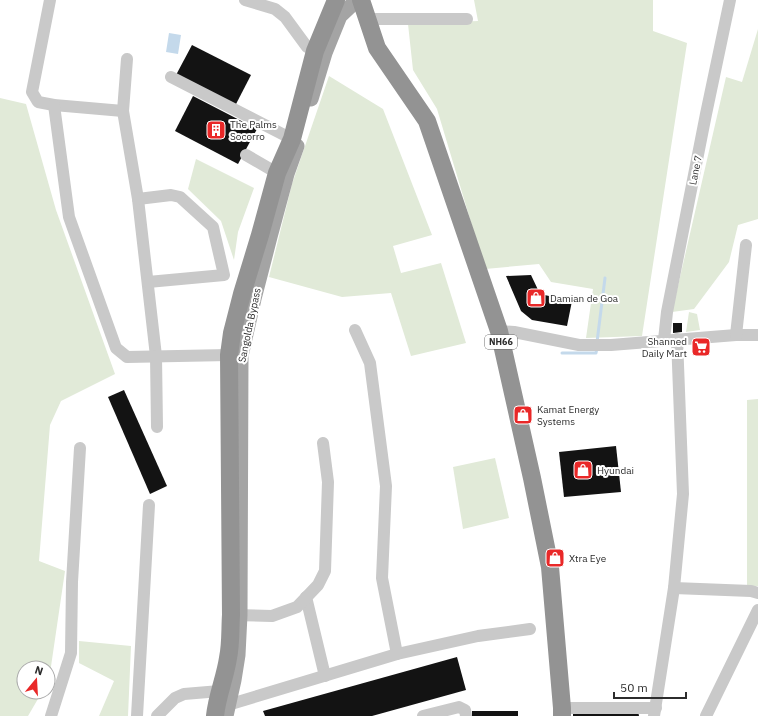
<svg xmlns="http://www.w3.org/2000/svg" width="758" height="716" font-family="'IBM Plex Sans',sans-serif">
  <rect width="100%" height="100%" fill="#fff"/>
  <g fill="#e1ead8">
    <path d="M474,0H653V31L687,43L642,336L586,338L593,289L551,282L539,264L485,269L437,109L413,70L408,24L478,21Z"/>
    <path d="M758,29V219L738,225L729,262L694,309L672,312L726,77L742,82Z"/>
    <path d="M329,76L383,109L432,235L393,246L401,273L441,263L466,343L411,356L391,293L342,297L269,277L292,184Z"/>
    <path d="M0,98L26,104L56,210L115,374L61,401L50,425L39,561L65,571L49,680L48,681V668H24V692H42L28,716H0Z"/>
    <path d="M196,159L254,188L238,232L234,260L221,221L188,189Z"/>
    <path d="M689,312L697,314L700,330L686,332Z"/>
    <path d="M758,399V586H747V400Z"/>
    <path d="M495,458L509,518L463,529L453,467Z"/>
    <path d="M79,641L131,646L128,716H99L114,681L79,663Z"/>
  </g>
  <path fill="#c4d9eb" d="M169,33L181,35L178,54L166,52Z"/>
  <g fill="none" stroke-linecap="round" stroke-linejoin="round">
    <g stroke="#c4d9eb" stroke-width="3">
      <path d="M597,342L605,278"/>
      <path d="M562,353H596L597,348"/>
    </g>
  </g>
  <g fill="#131313">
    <path d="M192,45L251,75L235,106L176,75Z"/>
    <path d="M193,96L257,129L238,164L175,131Z"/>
    <path d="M531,275L540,294L572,301L567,326L532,320L521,311L506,276Z"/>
    <path d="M673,323H682V332L673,333Z"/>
    <path d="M124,390L167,486L150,494L108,397Z"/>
    <path d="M616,446L621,492L564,497L559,452Z"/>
    <path d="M457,657L466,690L372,716H265L263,711Z"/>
    <path d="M573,710L638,711L639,716H573Z"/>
    <rect x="472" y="711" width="46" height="5"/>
  </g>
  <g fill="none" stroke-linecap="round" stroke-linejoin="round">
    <g stroke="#c9c9c9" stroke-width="12">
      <path d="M50,0L32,92L38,102L54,105L123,111"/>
      <path d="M245,0L275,9L285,17L307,47L315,51"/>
      <path d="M368,19H467"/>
      <path d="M127,59L123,111L138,199L156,356L157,427"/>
      <path d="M171,77L292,139"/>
      <path d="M54,105L69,217L116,348L127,357L229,355"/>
      <path d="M246,155L277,173"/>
      <path d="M138,199L171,195L180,197L213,227L215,236L224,275L148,282"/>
      <path d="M355,330L370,363L386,486L382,578L397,654"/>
      <path d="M499,331L514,332L579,345H611L736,335H758"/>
      <path d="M736,335L746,245"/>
      <path d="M664,340L667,312L706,114L730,0"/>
      <path d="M674,588L751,591L758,593"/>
      <path d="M306,597L325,676"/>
      <path d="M232,615L272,616L297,607L318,585L325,571L328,482L323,443"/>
      <path d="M221,707L397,654L478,636L530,629"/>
      <path d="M562,708H656"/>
      <path d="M51,716L71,653L72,582L80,448"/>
      <path d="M137,716L149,505"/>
      <path d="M157,716L175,698L184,694L220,691"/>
      <path d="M423,716L459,707L465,710L466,716"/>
      <path d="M654,716L674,588L683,494L677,339"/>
      <path d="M706,716L758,610"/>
    </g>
    <g stroke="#a4a4a4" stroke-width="15">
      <path d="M311,99L325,53L340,16L357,0"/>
      <path d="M226,716L234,680L238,655L240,615L241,356L254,299L270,237L287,174L297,146"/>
    </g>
    <g stroke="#939393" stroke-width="18">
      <path d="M361,0L377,48L427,121L499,331L532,478L550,567L562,708V716"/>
      <path d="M215,716C217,696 225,678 228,658C231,644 230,629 231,615L229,355L232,333L242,294L260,235L277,173L292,139L315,51L336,0"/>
    </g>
  </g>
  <defs>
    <g id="building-square" transform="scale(1)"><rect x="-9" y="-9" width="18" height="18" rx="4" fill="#e92828" stroke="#fff"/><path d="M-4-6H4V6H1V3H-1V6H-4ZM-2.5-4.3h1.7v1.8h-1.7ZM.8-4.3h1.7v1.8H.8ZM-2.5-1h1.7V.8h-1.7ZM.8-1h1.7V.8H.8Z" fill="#fff"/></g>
    <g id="shop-square" transform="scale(1)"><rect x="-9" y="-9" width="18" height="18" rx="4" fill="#e92828" stroke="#fff"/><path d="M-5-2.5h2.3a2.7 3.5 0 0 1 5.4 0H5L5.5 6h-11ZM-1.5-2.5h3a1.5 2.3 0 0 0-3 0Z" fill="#fff"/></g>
    <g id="supermarket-square" transform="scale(1)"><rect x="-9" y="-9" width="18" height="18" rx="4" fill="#e92828" stroke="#fff"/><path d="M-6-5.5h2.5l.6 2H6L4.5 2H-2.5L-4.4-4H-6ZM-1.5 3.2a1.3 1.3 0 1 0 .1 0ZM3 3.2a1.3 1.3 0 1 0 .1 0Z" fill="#fff"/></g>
  </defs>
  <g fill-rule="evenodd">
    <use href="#building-square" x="216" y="130"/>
    <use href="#shop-square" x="536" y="298"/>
    <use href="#supermarket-square" x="701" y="347"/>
    <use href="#shop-square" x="523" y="415"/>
    <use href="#shop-square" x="583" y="470"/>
    <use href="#shop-square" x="555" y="558"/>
  </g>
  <g text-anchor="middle" stroke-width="4" stroke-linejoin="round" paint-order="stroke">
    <rect fill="#fff" stroke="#6b6b6b" stroke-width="1" x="485" y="335" width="32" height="14" rx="3"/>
    <g font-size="9" font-weight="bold" fill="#2c2c2c">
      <text x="501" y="345">NH66</text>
    </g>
    <g font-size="10" fill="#2c2c2c" stroke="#fff" text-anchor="start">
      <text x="230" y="128">The Palms<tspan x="230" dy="12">Socorro</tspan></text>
      <text x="550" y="302">Damian de Goa</text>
      <text x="687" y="345" text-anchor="end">Shanned<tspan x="687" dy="12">Daily Mart</tspan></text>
      <text x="537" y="413">Kamat Energy<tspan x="537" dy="12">Systems</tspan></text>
      <text x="597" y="474">Hyundai</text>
      <text x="569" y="562">Xtra Eye</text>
    </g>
    <g font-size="10" fill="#2c2c2c" stroke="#fff">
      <text transform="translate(695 170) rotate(-79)" y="4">Lane 7</text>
      <text transform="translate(249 325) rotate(-78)" y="4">Sangolda Bypass</text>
    </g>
  </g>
  <g transform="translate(36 680) rotate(18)"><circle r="19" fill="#ffffff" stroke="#ababab"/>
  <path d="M0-3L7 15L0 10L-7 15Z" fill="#e92828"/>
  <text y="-6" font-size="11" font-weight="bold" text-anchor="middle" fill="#2c2c2c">N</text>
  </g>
  <path d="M614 692v6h72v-6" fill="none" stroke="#2c2c2c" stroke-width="2"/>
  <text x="620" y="692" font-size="12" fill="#2c2c2c" stroke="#ffffff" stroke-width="3" paint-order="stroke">50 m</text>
</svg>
